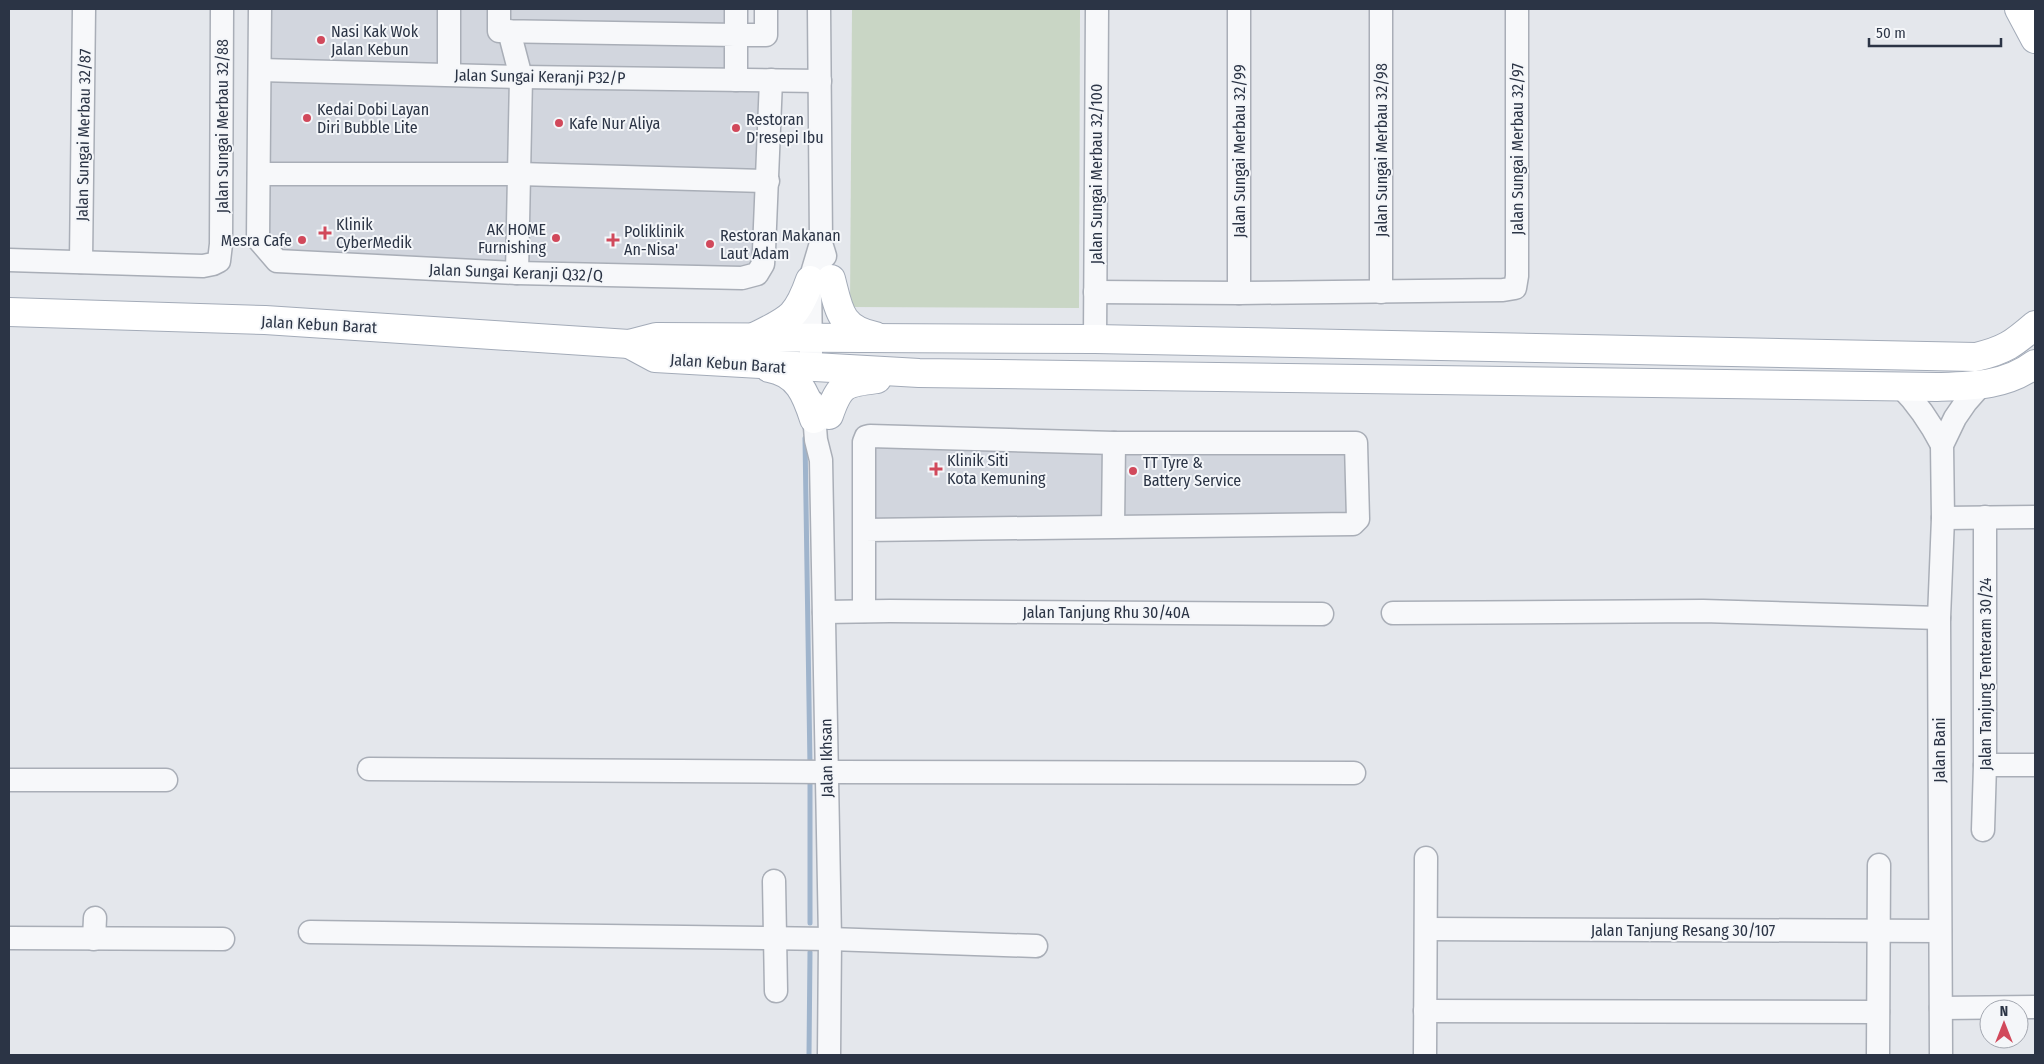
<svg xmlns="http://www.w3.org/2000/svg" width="2044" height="1064" font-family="'Fira Sans Condensed',sans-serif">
  <rect width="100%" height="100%" fill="#e4e7ec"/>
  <g fill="#d2d6de">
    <path d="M266,9H732V85L765,86L754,270L283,257L265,240Z"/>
    <path d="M872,443L1349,451L1350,518L872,523Z"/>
  </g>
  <path fill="#c9d6c5" d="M852,9H1080L1079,308L850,307Z"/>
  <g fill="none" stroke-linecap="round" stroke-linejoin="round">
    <g stroke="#9fb4cc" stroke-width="5">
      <path d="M805,438L810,767"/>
      <path d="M810,778V923"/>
      <path d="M809,1055L810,952"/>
    </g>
    <g stroke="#a9aeb7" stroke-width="25">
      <g id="minor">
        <path d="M260,9L258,239L277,261L517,273L742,278L757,274L763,264L764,250L771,80"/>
        <path d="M449,9V74"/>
        <path d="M499,9V31L736,35V80"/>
        <path d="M736,9V35H766V9"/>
        <path d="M819,9L821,243L825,256"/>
        <path d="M1239,9V293"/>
        <path d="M1381,9V292"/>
        <path d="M509,31L521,77L517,273"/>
        <path d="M260,70L521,77L820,81"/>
        <path d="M259,174H519L768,181"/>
        <path d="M9,260L203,266L213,264L219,261L221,244L222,9"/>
        <path d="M81,262L84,9"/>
        <path d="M1095,292L1239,293L1503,290L1515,288L1517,276V9"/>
        <path d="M1095,339L1097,9"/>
        <path d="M811,355L810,280L821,243"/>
        <path d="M1900,386C1918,404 1930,422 1942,445"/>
        <path d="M813,402L816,440L821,460L830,939L829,1055"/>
        <path d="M1943,518L2035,517"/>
        <path d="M1113,526L1114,443"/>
        <path d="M864,611V442L866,437L870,436L1114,443H1356L1358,519L1353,524L865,530"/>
        <path d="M824,612L890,611L1322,614"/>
        <path d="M1393,613L1703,611L1939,618"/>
        <path d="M1985,765H2035"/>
        <path d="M369,769L826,772L1354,773"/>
        <path d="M9,780H166"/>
        <path d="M1983,830L1985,765V517"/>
        <path d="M774,881L776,991"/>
        <path d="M1427,929L1940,931"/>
        <path d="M310,932L830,939L1036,946"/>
        <path d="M9,938L223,939"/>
        <path d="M94,939L95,918"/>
        <path d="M1941,1008L2035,1007"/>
        <path d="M1425,1011L1878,1012"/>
        <path d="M1425,1055L1426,858"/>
        <path d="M1878,1055L1879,865"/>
        <path d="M1941,1055L1939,618L1943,518L1942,445L1955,418L1966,402L1981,385"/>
      </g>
    </g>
    <g stroke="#a3abb8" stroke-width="30">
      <g id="major">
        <path d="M2019,9L2035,39"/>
        <path d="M831,279C839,310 840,329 875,336"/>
        <path d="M9,312L265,320L629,344L656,337L1095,339L1976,357C2005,350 2013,344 2035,325"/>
        <path d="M756,336C790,319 797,317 810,280"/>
        <path d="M629,344L655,358L919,373L1937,387C1972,386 2006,386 2035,364"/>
        <path d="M769,368C798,373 806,394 814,419"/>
        <path d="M829,415C840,383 845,383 877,379"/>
      </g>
    </g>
    <use href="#minor" stroke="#f7f8fa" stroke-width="22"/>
    <use href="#major" stroke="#fff" stroke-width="28"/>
  </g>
  <g fill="#d1495b" stroke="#f4f6f9" stroke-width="2">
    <circle cx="321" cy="40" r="5"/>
    <circle cx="307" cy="118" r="5"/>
    <circle cx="559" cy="123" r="5"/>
    <circle cx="736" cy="128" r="5"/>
    <path d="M322.5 225.5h5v5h5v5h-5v5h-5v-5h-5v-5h5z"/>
    <circle cx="556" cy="238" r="5"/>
    <circle cx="302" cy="240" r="5"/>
    <path d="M610.5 232.5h5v5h5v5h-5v5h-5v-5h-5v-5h5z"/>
    <circle cx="710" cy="244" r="5"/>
    <path d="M933.5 461.5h5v5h5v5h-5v5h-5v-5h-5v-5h5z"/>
    <circle cx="1133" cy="471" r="5"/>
  </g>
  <g text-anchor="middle" stroke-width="4" stroke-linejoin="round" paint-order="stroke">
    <g font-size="16" fill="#2b3445" stroke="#f4f6f9" text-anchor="start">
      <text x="331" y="37">Nasi Kak Wok<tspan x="331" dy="18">Jalan Kebun</tspan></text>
      <text x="317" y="115">Kedai Dobi Layan<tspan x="317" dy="18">Diri Bubble Lite</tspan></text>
      <text x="746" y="125">Restoran<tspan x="746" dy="18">D'resepi Ibu</tspan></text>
      <text x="569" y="129">Kafe Nur Aliya</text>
      <text x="336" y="230">Klinik<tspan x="336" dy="18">CyberMedik</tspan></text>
      <text x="546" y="235" text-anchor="end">AK HOME<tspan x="546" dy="18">Furnishing</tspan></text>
      <text x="624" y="237">Poliklinik<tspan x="624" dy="18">An-Nisa'</tspan></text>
      <text x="720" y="241">Restoran Makanan<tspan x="720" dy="18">Laut Adam</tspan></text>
      <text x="292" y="246" text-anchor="end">Mesra Cafe</text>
      <text x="947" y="466">Klinik Siti<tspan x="947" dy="18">Kota Kemuning</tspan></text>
      <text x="1143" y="468">TT Tyre &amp;<tspan x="1143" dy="18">Battery Service</tspan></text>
    </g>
    <g font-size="16" fill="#2b3445" stroke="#f4f6f9">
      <text transform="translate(540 76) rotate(1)" y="6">Jalan Sungai Keranji P32/P</text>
      <text transform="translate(222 126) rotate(-90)" y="6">Jalan Sungai Merbau 32/88</text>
      <text transform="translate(83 135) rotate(-89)" y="6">Jalan Sungai Merbau 32/87</text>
      <text transform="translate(1517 149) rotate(-90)" y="6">Jalan Sungai Merbau 32/97</text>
      <text transform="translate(1381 150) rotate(-90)" y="6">Jalan Sungai Merbau 32/98</text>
      <text transform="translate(1239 151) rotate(-90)" y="6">Jalan Sungai Merbau 32/99</text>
      <text transform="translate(1096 174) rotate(-90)" y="6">Jalan Sungai Merbau 32/100</text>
      <text transform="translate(516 272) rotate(2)" y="6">Jalan Sungai Keranji Q32/Q</text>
      <text transform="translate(319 324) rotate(3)" y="6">Jalan Kebun Barat</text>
      <text transform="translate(728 363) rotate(4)" y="6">Jalan Kebun Barat</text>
      <text x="1106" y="618">Jalan Tanjung Rhu 30/40A</text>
      <text transform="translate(1985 674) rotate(-90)" y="6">Jalan Tanjung Tenteram 30/24</text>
      <text transform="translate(1939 750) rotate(-90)" y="6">Jalan Bani</text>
      <text transform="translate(826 758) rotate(-91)" y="6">Jalan Ikhsan</text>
      <text x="1683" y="936">Jalan Tanjung Resang 30/107</text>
    </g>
  </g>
  <rect width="2044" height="1064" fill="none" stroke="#2b3445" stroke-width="20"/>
  <g transform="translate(2004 1024)"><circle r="24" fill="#f4f6f9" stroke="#a4a8b1"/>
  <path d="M0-4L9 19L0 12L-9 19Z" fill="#d1495b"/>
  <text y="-8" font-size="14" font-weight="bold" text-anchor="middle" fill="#2b3445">N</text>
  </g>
  <path d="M1869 38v8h132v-8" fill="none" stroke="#2b3445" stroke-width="2.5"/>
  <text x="1876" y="38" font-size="15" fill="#2b3445" stroke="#f4f6f9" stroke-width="4" paint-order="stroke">50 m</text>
</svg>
